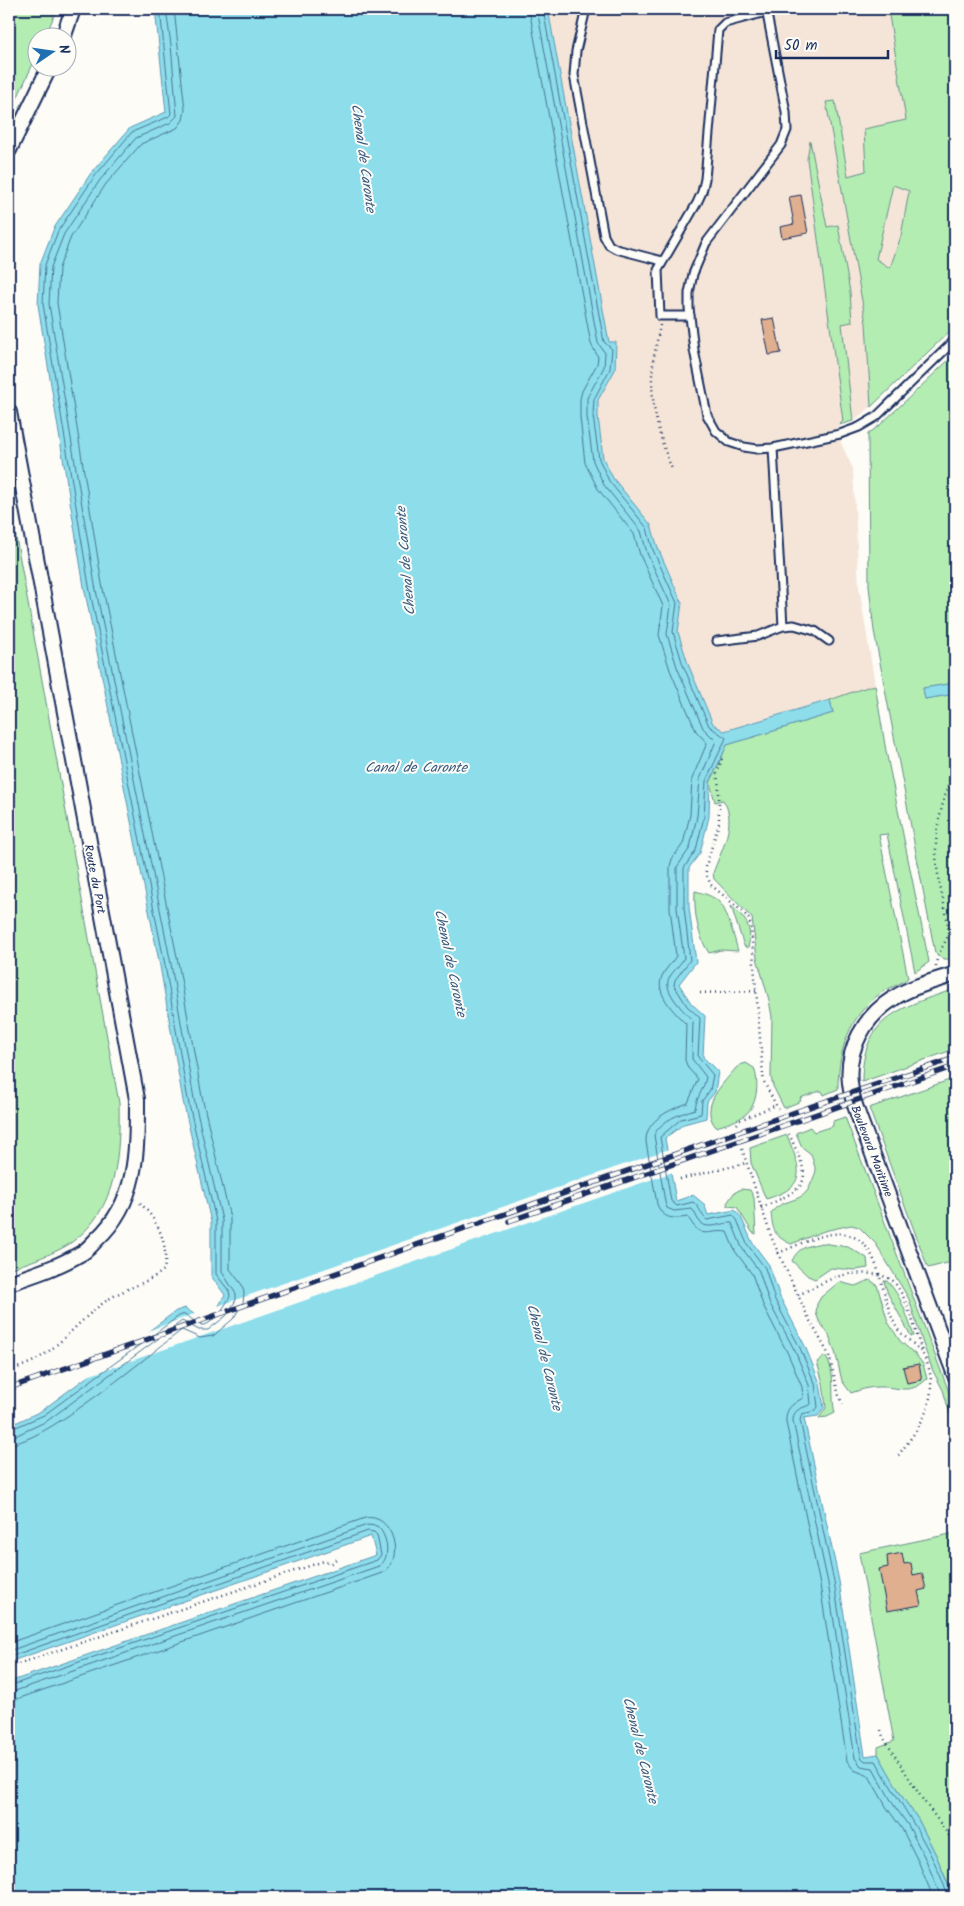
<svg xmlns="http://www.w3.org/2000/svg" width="964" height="1906" font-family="Kalam,sans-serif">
  <rect width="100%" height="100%" fill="#fdfcf7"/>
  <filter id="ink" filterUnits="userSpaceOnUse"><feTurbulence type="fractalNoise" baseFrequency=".02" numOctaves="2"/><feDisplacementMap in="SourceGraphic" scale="10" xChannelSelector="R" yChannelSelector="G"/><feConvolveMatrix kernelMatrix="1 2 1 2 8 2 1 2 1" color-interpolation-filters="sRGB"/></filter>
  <g filter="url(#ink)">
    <g fill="#f4e5d8">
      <path d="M548,9H888L906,121L866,171L848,176L835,101L826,103L866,323L871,407L853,421L842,324L852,321L850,292L838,225L827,227L810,143L843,422L839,425L841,443L853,469L859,587L875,685L861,689L830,700L724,731L713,724L688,664L678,632L682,602L658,548L651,525L613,478L603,458L598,416V400L615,370L616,342H609Z"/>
      <path d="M893,185L909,191L901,236L890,268L876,259Z"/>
    </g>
    <g fill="#b3edb2" stroke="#678e88" fill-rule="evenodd">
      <path d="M9,9H57L45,37L38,38L37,55L9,116Z"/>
      <path d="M888,9H951L955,32V326L871,407L866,323L826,102L835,101L848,176L866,171L864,129L906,120ZM893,185L909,191L901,236L890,268L876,259Z"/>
      <path d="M810,141L827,227L838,225L850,292L852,322L842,324L853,421L839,425L843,421L807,159Z"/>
      <path d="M955,354V683L923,688L925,699L955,694V958C946,960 942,960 935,953L874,631L869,586L868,434L880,425Z"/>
      <path d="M9,499L119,1103C120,1153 118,1209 72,1242C59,1252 25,1264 9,1269Z"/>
      <path d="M875,685L886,751L929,962L915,972L887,834L879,835L908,978C900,985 890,987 881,993C849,1016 838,1051 838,1089L824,1095L822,1091H820L800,1098L801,1101L784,1108L773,1086L771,1077L772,1017L769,1000L757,958L752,918L714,879L713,873C721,851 738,822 723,800L715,802L710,783L727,745L833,713L830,700L861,689Z"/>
      <path d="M695,891C703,893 714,896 720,903C727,910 735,940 738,951L721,950L709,953C697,935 694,912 695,891Z"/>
      <path d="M731,906C746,918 753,927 748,948L744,946Z"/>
      <path d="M955,989V1049L862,1082C862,1016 902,1007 955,989Z"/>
      <path d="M746,1063L754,1068C759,1081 758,1104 746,1114C738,1121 726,1124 716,1127C698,1106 724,1083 736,1068L740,1065Z"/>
      <path d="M955,1078V1261L928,1268L869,1108Z"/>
      <path d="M845,1117L955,1408V1432L943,1390L933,1371L923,1344L909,1299L876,1244L859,1227L851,1225L824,1231L791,1244C774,1236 773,1231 771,1213C781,1199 799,1203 808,1190C811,1184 814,1177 816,1171L811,1154L802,1147L796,1133L810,1127L814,1132L833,1126V1121Z"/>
      <path d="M787,1135C800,1169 810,1186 766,1199L751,1163L750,1148Z"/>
      <path d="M741,1189L750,1190L754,1198L756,1234L752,1232L737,1207L728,1206L727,1203L734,1193Z"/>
      <path d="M822,1243L848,1247L867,1258L868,1268L855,1270L831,1268L815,1279L808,1276L792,1261C798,1247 808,1246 822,1243Z"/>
      <path d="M870,1280L877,1285L888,1322L900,1341L916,1355L923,1364L927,1379C909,1396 899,1386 878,1387C869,1387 860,1390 851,1393L842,1381L836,1355L829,1335L819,1321L816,1313L817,1304L821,1297L839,1282L855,1286Z"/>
      <path d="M884,1281H887C902,1296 907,1317 914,1336H911L888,1294Z"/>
      <path d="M825,1356C837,1372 830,1394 835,1413L827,1417L819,1418L826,1408L823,1383L817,1362Z"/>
      <path d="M955,1533V1895L952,1893L936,1855L918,1819L903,1798L878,1754V1747L894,1741L859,1553Z"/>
    </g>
    <g fill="#8dddeb" stroke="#5f97b3">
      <path d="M155,9H548L609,342H616L615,370L598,400V416L603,458L613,478L651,525L658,548L682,603L678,632L688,664L713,724L724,731L830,700L833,713L727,745L710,782L709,817L700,853L689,868V907L696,962L679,984L691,1003L705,1016L703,1057L718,1072L715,1092L707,1102L706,1118L684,1124L665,1138L676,1201L693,1195L704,1204L708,1215L735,1210L741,1217L752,1242L769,1265L780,1297L805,1346L820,1383L824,1408L818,1416L804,1418L839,1581L865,1756L878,1754L903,1798L918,1819L936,1855L953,1897H9V1682L376,1555L371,1536L9,1662V1426L41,1411L176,1311L185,1308L203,1320L217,1309L225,1295L211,1276V1222L183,1101L160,966L84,587L38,305L40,264L54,228L91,173L130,128L166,112Z"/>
      <path d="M955,683V694L925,699L923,688Z"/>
    </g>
    <path fill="#fdfcf7" d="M669,1149L673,1172L85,1377L145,1332L197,1313L203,1317L215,1307Z"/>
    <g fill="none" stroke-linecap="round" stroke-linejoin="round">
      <g stroke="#497596" stroke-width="1">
        <path d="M529,9L591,344L598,357L597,364L582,391L580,399V417L585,463L598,489L634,534L640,555L663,606L659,635L670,670L696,731L707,743L692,779L690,815L683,844L672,859L670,866V908L676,956C672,963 665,969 662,976C654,993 675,1013 686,1024L685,1060L688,1068L698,1079L688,1103C671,1109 645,1120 646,1142L657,1204C663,1220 674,1219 688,1217C702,1242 707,1229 727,1232L735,1251L752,1274L763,1305L788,1354L802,1387L803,1398C792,1404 785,1409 786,1422L820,1585L847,1761L854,1770L869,1776L887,1808L902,1829L919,1863L933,1897"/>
        <path d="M537,9L598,343L605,353L604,367L587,398V417L593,461L604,485L641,531L647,553L671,605L667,634L677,667L703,728L716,741L700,779L697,816L690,848L677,867V908L684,958C680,965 673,971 669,978C662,991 685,1012 693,1021L692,1059L706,1077C704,1090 697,1095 695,1109C680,1114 661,1120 654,1135L665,1202L667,1208L674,1211L692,1209C696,1213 696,1218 700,1222C708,1231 722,1222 732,1223L742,1248L759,1271L769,1302L795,1351L809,1385L811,1404C802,1409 793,1408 793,1421L828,1583L855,1758L861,1766L873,1768L893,1804L908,1825L926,1860L941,1897"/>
        <path d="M543,9L604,342L612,349L610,369L594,399L593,416L599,459L609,481L647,528L653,550L677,603L673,632L683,665L709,726L726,738L706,781L704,817L696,850L684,868V907L690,960L675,980L674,985L687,1006L700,1018L698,1057L713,1075L710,1090L702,1101L701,1114L681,1119L660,1137L671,1201L677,1206L693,1202C701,1208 701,1216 707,1220L733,1215L737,1220L747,1244L765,1268L775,1300L800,1348L815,1384L818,1407L815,1411L802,1414L800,1420L834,1582L861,1757L865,1761H876C901,1806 933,1848 948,1897"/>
        <path d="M9,1430L44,1415L179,1316L185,1314C189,1317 197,1324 202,1325C212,1326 227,1304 230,1296L229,1291L216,1274V1221L188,1100L165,965L89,586L43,304L45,265L58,231L95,176L132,132L168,117L171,114L160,9"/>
        <path d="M9,1437L15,1436L47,1421L182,1321L199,1330H208L226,1316L236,1300V1294L222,1272V1220L194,1099L171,964L95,585L49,304L51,267L64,234L100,180L136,138L170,123L177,116L171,45L166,9"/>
        <path d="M9,1444C45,1443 148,1355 182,1330L200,1338L213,1336L233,1319L243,1303L244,1293L242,1285L230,1269V1218L202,1097L178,962L102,584L57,303L59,268L71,237L106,184L141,144L177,128L183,120L185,110L174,9"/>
        <path d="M9,1643L365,1518C393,1512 406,1561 382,1573L17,1699L9,1700"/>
        <path d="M9,1651L367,1525L377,1526C387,1534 392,1558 379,1566L9,1693"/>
        <path d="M9,1657L368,1531L374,1532L377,1535L381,1555L377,1560L9,1686"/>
      </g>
    </g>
    <g fill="#dfaf90" stroke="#1b2f5e">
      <path d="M801,195L808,233L782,238L780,227L794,224L789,197Z"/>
      <path d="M774,318L781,353L769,355L762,320Z"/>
      <path d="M919,1364L922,1380L907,1383L903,1367Z"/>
      <path d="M902,1553L904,1564L911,1563L913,1575L922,1573L926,1589L918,1591L921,1605L887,1611L879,1569L888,1567L887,1556Z"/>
    </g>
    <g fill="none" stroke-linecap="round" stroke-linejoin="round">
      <g stroke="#1b2f5e" stroke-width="11">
        <g id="lane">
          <path d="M586,9L576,51L574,75L604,236L609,245L616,249L662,261"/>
          <path d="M766,9L786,112L787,130L781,145L706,243L693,274L689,293V308L694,350L707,415L716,431L729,442L744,447L757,449L773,448L840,434L859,427L876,417L955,340"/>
          <path d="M690,316H660L658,270L697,203L702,192L705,179L718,30L725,23L766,12"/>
          <path d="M773,448L783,626"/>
          <path d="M717,641L758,636L783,626L794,625L815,631L829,641"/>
        </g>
      </g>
      <g stroke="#1b2f5e" stroke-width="18">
        <g id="street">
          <path d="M63,38L73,9"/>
          <path d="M9,150L49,68"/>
          <path d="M9,412L137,1099C137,1151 138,1201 97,1239C92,1244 87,1251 80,1254C58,1267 33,1275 9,1283"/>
          <path d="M955,974C935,981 912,986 894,998C865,1016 846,1049 850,1083C851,1095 855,1106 859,1117L955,1375"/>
        </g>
      </g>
      <g stroke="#1b2f5e" stroke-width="2.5" stroke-dasharray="1 4" stroke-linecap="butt">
        <path d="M660,325C657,343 652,361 652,379C652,411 660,440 672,469"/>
        <path d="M722,759L717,774L719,787V823L706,866V874L711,885L743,912L749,919L751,927L763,1075L764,1082L778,1109"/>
        <path d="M936,966C936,954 946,944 949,932C946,905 936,879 936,851C935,821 948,789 955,760"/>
        <path d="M700,993L756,991"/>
        <path d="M737,1124L740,1120L776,1105"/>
        <path d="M742,1149L772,1239L809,1319L829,1355L839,1396L843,1404"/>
        <path d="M680,1179L747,1163"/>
        <path d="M761,1208C812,1185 812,1184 789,1134"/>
        <path d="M778,1253C800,1245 831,1226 854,1237C883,1251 881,1302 897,1328C903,1337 914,1343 921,1352C928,1360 932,1377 931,1388C930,1416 912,1437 896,1458"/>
        <path d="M798,1295C811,1289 823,1282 836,1277C850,1272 886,1271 895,1283C909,1303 915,1329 922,1352"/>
        <path d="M9,1371C17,1368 26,1365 34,1361C61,1346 80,1319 106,1301C124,1288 147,1284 164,1270C169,1244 158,1220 139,1202"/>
        <path d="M9,1667L324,1561L332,1563L336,1559"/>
        <path d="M881,1730L883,1737L921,1797L948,1834L955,1847"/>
      </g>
      <use href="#lane" stroke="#fdfcf7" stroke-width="7"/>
      <use href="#street" stroke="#fdfcf7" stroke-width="14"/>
      <g stroke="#1b2f5e" stroke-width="5.5">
        <g id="rail">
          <path d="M509,1221L955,1066"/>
          <path d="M9,1388L821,1103L955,1058"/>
        </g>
      </g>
      <use href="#rail" stroke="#fdfcf7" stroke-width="4" stroke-dasharray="11" stroke-linecap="butt"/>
    </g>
  </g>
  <g text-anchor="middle" stroke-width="4" stroke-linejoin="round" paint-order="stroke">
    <g font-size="12" fill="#1b2f5e" stroke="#fdfcf7">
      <text transform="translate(95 879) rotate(79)" y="4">Route du Port</text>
      <text transform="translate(872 1151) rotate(69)" y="4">Boulevard Maritime</text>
    </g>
    <g font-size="14" font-style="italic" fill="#385a81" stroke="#fdfcf7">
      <text transform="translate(364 158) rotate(82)" y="5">Chenal de Caronte</text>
      <text transform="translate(405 561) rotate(-95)" y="5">Chenal de Caronte</text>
      <text x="416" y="772">Canal de Caronte</text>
      <text transform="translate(451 963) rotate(78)" y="5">Chenal de Caronte</text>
      <text transform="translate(545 1357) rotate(76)" y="5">Chenal de Caronte</text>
      <text transform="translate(641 1750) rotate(76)" y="5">Chenal de Caronte</text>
    </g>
  </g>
  <rect width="964" height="1906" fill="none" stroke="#fdfcf7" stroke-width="30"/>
  <rect x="15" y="15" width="934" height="1876" fill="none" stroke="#1b2f5e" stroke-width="2" filter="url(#ink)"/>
  <g transform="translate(52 52) rotate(77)"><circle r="24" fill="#fdfcf7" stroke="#a3aaba"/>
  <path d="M0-4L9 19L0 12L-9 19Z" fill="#1f6fb2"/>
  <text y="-8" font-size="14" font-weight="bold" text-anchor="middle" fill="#1b2f5e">N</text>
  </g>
  <path d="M776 50v8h112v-8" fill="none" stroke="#1b2f5e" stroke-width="2.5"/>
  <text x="784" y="50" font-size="15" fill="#1b2f5e" stroke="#fdfcf7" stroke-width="4" paint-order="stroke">50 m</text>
</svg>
